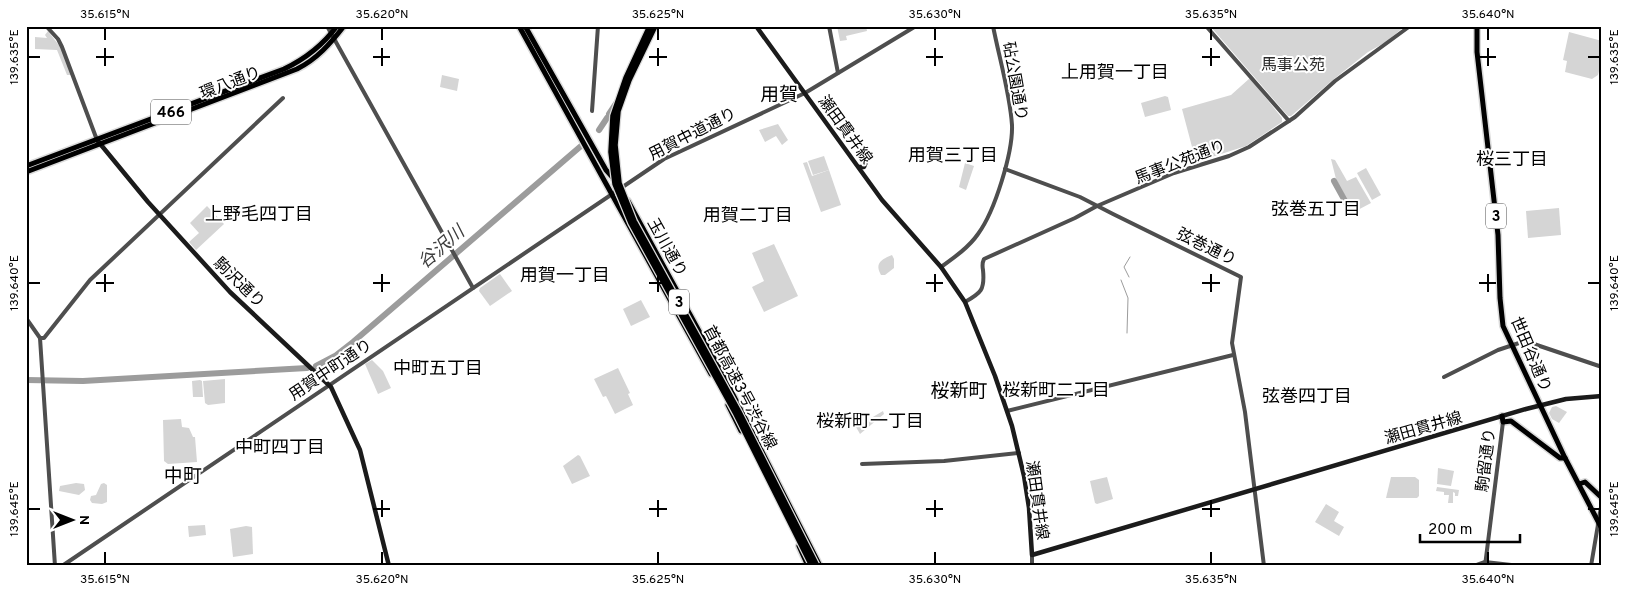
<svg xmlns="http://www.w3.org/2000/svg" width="1628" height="592" font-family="Overpass,'Noto Sans JP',sans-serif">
  <rect width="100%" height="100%" fill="#fff"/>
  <g fill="#d5d5d5">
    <path d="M837,26H866L867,31L846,36L847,40L840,41Z"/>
    <path d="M1210,26H1405L1386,42L1368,52L1334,79L1291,116H1288Z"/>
    <path d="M48,31L61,48L71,75H67L57,50L35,49V37L47,38L45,35Z"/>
    <path d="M1569,32L1602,41V59L1598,75L1592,79L1565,72L1567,61L1563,60Z"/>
    <path d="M442,75L459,79L457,91L440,87Z"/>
    <path d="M1250,78L1282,118V122L1246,146L1196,162L1182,109L1231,95Z"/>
    <path d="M1165,96L1168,97L1171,110L1145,117L1141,103Z"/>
    <path d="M778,124L788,140L782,145L776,136L765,142L759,130Z"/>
    <path d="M824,156L829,170L813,175L808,161Z"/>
    <path d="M1331,159L1335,160L1347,181L1356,177L1371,203L1354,212L1336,179Z"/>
    <path d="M807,162L812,176L829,170L841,205L821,212L803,163Z"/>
    <path d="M965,163L974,166L966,190L959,187Z"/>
    <path d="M1366,168L1381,195L1372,200L1357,173Z"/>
    <path d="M207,206L224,224L196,250L189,242L199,233L190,223Z"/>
    <path d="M1559,208L1561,235L1528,238L1526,211Z"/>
    <path d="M774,244L798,296L764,312L752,287L764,281L752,253Z"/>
    <path d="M892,255L894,259V268L885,275H881C874,263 882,259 892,255Z"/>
    <path d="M500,274L512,291L490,306L479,291L480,288Z"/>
    <path d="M641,300L650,317L631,326L623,309Z"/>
    <path d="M372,360L383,371L391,388L378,394L365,364Z"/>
    <path d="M618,368L630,393L628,394L633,405L615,414L606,396L603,397L594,379Z"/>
    <path d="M225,379V403L208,405L205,403L203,381Z"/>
    <path d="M200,380L202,381L203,397H193L192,381Z"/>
    <path d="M1556,406L1567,412L1559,423L1552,419L1549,413L1552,407Z"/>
    <path d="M883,411L884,414L860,434L856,427Z"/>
    <path d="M181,419L182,427L189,428L193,437H195L197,462L168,464L164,461L163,420Z"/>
    <path d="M578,455L580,456L590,476L572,484L563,466Z"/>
    <path d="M1438,468L1454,471L1451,486L1437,484Z"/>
    <path d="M1107,477L1113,499L1097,504L1095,503L1090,481Z"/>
    <path d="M1391,477H1415L1419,480V496L1417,498H1386Z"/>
    <path d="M76,483L84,484L85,490L79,495L59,491L60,486Z"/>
    <path d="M104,483L107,485V502L102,504L92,503L90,500L91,496L96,495L101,484Z"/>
    <path d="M1437,487L1459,490L1458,496H1455V493L1453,492V503H1448L1449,495H1444V492L1436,491Z"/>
    <path d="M1326,504L1339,512L1334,521L1344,527L1339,536L1315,522Z"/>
    <path d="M205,525L206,535L189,537L188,526Z"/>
    <path d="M246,526L252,527L253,554L233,557L230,529Z"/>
  </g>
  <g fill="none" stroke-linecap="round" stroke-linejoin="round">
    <g stroke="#9c9c9c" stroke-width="1">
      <path d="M1129,277L1124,267L1130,257"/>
      <path d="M1121,280L1128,298L1127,333"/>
    </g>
    <g stroke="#9c9c9c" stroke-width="6">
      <path d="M609,114L617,102"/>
      <path d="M599,130L607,118"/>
      <path d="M1334,181L1350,210"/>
      <path d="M316,366L335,356L353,342L581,146"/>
      <path d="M26,380L83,381L307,368"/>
    </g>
    <g stroke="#dbdbdb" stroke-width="8">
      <g id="primary">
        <path d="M1477,26V52L1498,235L1500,298L1503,326L1565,458L1602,529"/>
        <path d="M1502,416L1503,422L1511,421L1560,458H1565"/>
        <path d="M1579,484L1585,482L1602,498"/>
      </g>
    </g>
    <g stroke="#dbdbdb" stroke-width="8">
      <g id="trunk">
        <path d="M519,26L711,374"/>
        <path d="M525,26L606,170L616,181"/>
        <path d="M26,166L284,69C305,59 323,45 337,26"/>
        <path d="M26,172L297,69C317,59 330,44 344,26"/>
        <path d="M628,201L723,375L820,566"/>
        <path d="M728,405L741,431"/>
        <path d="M799,546L808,566"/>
      </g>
    </g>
    <g stroke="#4e4e4e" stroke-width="4">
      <path d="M46,26L58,39L62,47L97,140"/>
      <path d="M327,26L473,288"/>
      <path d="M829,26L838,73"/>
      <path d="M1206,26L1289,121"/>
      <path d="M592,111L598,26"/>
      <path d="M1005,169L1080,197L1113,214L1241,277L1232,343L1245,412L1264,566"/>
      <path d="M941,267C955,257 969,247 978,234C995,211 1013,152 1012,125C1010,94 999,57 993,26"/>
      <path d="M965,302C981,293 985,290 983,270C982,265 982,263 984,259L1075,218L1097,206L1174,173L1229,156L1249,147L1295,117L1335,81L1410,26"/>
      <path d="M26,318L40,338L55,566"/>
      <path d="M40,338H44L90,280L283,98"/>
      <path d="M1444,377L1498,350L1525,341L1602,367"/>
      <path d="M1007,411L1233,355"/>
      <path d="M862,464L944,461L1019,453"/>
      <path d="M62,566L664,159L805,93L916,26"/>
      <path d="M1032,566V555"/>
      <path d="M1474,566L1485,562L1520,566"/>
      <path d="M1485,566L1503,422"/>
      <path d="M1591,566L1602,501"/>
    </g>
    <g stroke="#1b1b1b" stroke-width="4.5">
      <path d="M756,26L882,200L941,267L965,302L995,376L1012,426L1024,476L1029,508L1032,555L1526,409L1566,399L1602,396"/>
      <path d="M97,140L148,202L230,292L331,387L360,450L389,566"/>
      <path d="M859,167H864L866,162"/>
    </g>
    <use href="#primary" stroke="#000" stroke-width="5"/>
    <use href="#trunk" stroke="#000" stroke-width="5"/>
    <g stroke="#dbdbdb" stroke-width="8" stroke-linecap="butt">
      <g id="motorway-bridge">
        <path d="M650,26L626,78L613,116L611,152L615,184L631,223L736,414L812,566"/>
        <path d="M655,26L629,80L618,111L615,145L619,183L634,221L739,412L817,566"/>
      </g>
    </g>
    <use href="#motorway-bridge" stroke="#000" stroke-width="5.5"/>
  </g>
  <path fill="none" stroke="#000" stroke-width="2" d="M105,28V40M382,28V40M658,28V40M935,28V40M1211,28V40M1488,28V40M105,48V66M382,48V66M658,48V66M935,48V66M1211,48V66M1488,48V66M28,57H40M96,57H114M373,57H390M649,57H667M926,57H943M1202,57H1220M1479,57H1496M1588,57H1600M105,274V292M382,274V292M658,274V292M935,274V292M1211,274V292M1488,274V292M28,283H40M96,283H114M373,283H390M649,283H667M926,283H943M1202,283H1220M1479,283H1496M1588,283H1600M382,500V517M658,500V517M935,500V517M1211,500V517M28,509H40M373,509H390M649,509H667M926,509H943M1202,509H1220M1588,509H1600M105,552V564M382,552V564M658,552V564M935,552V564M1211,552V564M1488,552V564"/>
  <g text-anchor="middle" stroke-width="4" stroke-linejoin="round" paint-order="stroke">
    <g fill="#fff" stroke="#4c4c4c" stroke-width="1">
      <rect x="151" y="99.5" width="40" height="25" rx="4"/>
      <rect x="1486" y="203.5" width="20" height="25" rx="4"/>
      <rect x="669" y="289.5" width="20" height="25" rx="4"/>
    </g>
    <g font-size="15" font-weight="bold" fill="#000">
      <text x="171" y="117">466</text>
      <text x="1496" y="221">3</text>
      <text x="679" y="307">3</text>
    </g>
    <g font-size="16" fill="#2c2c2c" stroke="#fff">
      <text x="1293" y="70">馬事公苑</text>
    </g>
    <g font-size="16" fill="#000" stroke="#fff">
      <text transform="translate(1016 81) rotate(80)" y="6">砧公園通り</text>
      <text transform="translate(230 82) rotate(-21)" y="6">環八通り</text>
      <text transform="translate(846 129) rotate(54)" y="6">瀬田貫井線</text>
      <text transform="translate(692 133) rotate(-27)" y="6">用賀中道通り</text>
      <text transform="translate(1180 161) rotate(-21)" y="6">馬事公苑通り</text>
      <text transform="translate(1207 246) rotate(26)" y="6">弦巻通り</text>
      <text transform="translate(668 247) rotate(61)" y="6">玉川通り</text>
      <text transform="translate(240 282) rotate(44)" y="6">駒沢通り</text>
      <text transform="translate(1532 354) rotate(67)" y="6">世田谷通り</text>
      <text transform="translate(330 369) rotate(-34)" y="6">用賀中町通り</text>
      <text transform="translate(741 387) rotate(62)" y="6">首都高速3号渋谷線</text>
      <text transform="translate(1423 427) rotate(-16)" y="6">瀬田貫井線</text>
      <text transform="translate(1485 460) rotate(-83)" y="6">駒留通り</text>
      <text transform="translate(1038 500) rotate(82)" y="6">瀬田貫井線</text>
    </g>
    <g font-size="18" fill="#000" stroke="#fff">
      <text x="1115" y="78">上用賀一丁目</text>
      <text x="953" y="161">用賀三丁目</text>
      <text x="1512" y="165">桜三丁目</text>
      <text x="1316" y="215">弦巻五丁目</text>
      <text x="259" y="220">上野毛四丁目</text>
      <text x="748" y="221">用賀二丁目</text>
      <text x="565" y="281">用賀一丁目</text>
      <text x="438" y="374">中町五丁目</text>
      <text x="1056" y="396">桜新町二丁目</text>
      <text x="1307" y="402">弦巻四丁目</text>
      <text x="870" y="427">桜新町一丁目</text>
      <text x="280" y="453">中町四丁目</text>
    </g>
    <g font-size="18" font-style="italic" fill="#3d3d3d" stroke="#fff">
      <text transform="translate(441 247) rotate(-41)" y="6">谷沢川</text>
    </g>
    <g font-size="19" fill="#000" stroke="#fff">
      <text x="779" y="101">用賀</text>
      <text x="959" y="397">桜新町</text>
      <text x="183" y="482">中町</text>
    </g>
  </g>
  <rect width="1628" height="592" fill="none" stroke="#ffffff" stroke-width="55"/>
  <g transform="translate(72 520) rotate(90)" stroke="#ffffff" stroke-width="4" paint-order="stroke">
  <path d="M0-4L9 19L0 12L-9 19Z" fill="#000000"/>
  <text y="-8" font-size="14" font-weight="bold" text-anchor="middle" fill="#000000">N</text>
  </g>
  <path d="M1420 534v8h100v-8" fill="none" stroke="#000000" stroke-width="2.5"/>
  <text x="1428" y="534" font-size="15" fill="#000000" stroke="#ffffff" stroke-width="4" paint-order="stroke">200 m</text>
  <rect x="28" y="28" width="1572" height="536" fill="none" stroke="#000" stroke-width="2"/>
  <g font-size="12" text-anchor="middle" fill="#000">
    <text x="105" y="18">35.615°N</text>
    <text x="382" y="18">35.620°N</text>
    <text x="658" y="18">35.625°N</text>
    <text x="935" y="18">35.630°N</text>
    <text x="1211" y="18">35.635°N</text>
    <text x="1488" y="18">35.640°N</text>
    <text transform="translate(1614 57) rotate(-90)" y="4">139.635°E</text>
    <text transform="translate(14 57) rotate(-90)" y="4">139.635°E</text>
    <text transform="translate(1614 283) rotate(-90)" y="4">139.640°E</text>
    <text transform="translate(14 283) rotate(-90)" y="4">139.640°E</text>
    <text transform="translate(1614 509) rotate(-90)" y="4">139.645°E</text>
    <text transform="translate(14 509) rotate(-90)" y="4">139.645°E</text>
    <text x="105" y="583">35.615°N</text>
    <text x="382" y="583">35.620°N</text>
    <text x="658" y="583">35.625°N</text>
    <text x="935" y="583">35.630°N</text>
    <text x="1211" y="583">35.635°N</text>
    <text x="1488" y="583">35.640°N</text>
  </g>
</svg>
